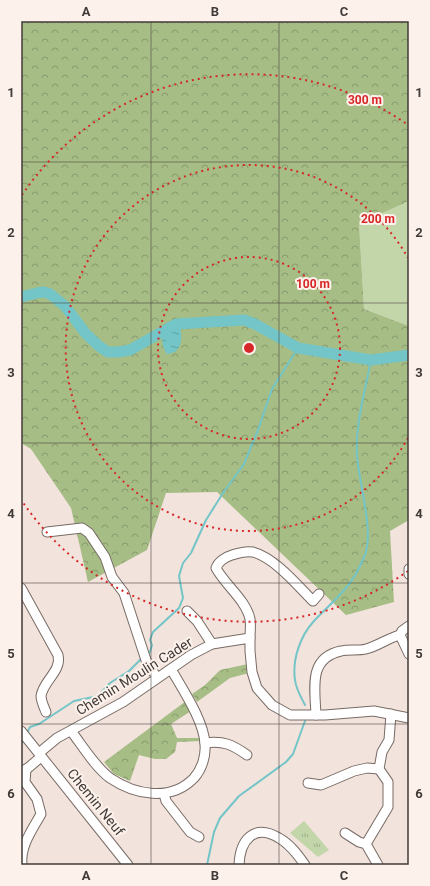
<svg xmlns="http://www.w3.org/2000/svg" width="430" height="886" font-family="Roboto,sans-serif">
  <defs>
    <pattern id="forest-crowns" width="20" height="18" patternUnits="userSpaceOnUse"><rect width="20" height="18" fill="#a6bd85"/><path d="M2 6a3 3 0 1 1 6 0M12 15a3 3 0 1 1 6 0" fill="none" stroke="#899b6e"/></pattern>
    <pattern id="park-tufts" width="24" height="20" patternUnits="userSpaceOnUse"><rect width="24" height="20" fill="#c3d6aa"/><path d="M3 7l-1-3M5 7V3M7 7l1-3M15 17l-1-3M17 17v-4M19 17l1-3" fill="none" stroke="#a0af8b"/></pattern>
    <pattern id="water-ripples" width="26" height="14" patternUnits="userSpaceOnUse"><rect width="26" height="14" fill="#73c5c8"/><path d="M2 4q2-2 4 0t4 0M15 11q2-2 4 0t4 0" fill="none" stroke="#60a1a3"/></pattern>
  </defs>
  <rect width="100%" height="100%" fill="#f2e3dc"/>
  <path fill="#c3d6aa" d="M409,200V326L364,309L359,222L405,203Z"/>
  <g fill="url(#forest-crowns)">
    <path d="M21,21H409V200L405,203L359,223L364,309L409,326V520L390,531L394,602L346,615L217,492L166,493L147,550L88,582L71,508L31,449L21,443Z"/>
    <path d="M248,664L249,673L230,678L197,702L192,694L205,685L220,670Z"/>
    <path d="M186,701L191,711L171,724L177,738H201L202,741L177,742L175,752L166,759H155L139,755L130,781L114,774L104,762Z"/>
  </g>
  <path fill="url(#park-tufts)" d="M304,821L329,850L318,857L290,833Z"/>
  <path fill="url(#water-ripples)" d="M177,321C182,328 184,344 176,351C174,353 170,353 167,354C158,340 162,328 177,321Z"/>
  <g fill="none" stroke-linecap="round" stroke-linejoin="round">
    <g stroke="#73c5c8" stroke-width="2">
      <path d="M147,654L150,652L152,645L150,640L153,632L179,608L183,598L179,576L183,563L191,553L206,520L223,493L244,464L258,430L272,389L298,348"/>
      <path d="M305,705C301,697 296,689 295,680C292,660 300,636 314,621C324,610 336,600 345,589C354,579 360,567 365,555C374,531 359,483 357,456C355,424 365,392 371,360"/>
      <path d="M27,733L30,727L39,724L74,701L98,696L110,683L129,671L142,658"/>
      <path d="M21,744L24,739"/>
      <path d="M207,865L214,832L220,818L239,796L286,762L293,754L305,721"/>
    </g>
    <path stroke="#73c5c8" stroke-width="11" d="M21,297L37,293L44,292L50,294L65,306L86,334L100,347L108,352H118L130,350L176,324L244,320L255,324L298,348L371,360L409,355"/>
    <g stroke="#786b65" stroke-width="11">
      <g id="minor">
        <path d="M47,532L82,528L89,533L105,557L112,577L124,593L146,660L157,678"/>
        <path d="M409,569V574"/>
        <path d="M21,588L58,655C62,671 43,681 41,696C41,701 44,707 46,712"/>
        <path d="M187,611L197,621L212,644"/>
        <path d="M400,635L409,654"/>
        <path d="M400,635L402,631L409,626"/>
        <path d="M250,638C250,632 251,625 250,619C246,600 225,585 216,568C218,562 225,557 232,555C238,553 247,551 253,552C275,558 297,585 313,601L319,594"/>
        <path d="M316,715C315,688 308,658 341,651C349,649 358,651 366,649C378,646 388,638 400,635"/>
        <path d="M21,731L128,865"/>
        <path d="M71,731C82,745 95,767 110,778C135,795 171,802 194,778C202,769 206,756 205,744C204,721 183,690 171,669"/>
        <path d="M205,743C223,740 233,745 247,755"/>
        <path d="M39,753L57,738L123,702L191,655L212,644L250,638V651L252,672L257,688L272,705L290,715H325L374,711L409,718"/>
        <path d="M22,773L41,757"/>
        <path d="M308,783L321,785L354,771L367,768L379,769"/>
        <path d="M164,794L166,801L190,832L199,837"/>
        <path d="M345,833L359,842L366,844L378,865"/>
        <path d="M366,844L388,807V782L379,769L382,752L389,740L391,714"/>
        <path d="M22,865C20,846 32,830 41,814L37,799L25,782L26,769"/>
        <path d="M239,865C240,840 254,823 279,838C290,844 298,855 305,865"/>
      </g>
    </g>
    <use href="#minor" stroke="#fff" stroke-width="9"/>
  </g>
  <path fill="none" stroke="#413b38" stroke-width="1" stroke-opacity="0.55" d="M151,21V865M279,21V865M21,162H409M21,303H409M21,443H409M21,583H409M21,724H409"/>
  <g fill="none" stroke="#d62828" stroke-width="2" stroke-dasharray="2 4">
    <circle cx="249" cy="348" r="91"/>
    <path d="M408 438A183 183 0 1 1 408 258"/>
    <path d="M408 571A274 274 0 0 1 22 501M22 195A274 274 0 0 1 408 125"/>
  </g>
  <g text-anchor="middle" stroke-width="4" stroke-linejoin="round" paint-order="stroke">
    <g font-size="14" fill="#413b38" stroke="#fdf1ec">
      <text transform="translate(134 676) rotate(-32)" y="5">Chemin Moulin Cader</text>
      <text transform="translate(96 802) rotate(51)" y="5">Chemin Neuf</text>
    </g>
  </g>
  <circle cx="249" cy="348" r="6" fill="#d62828" stroke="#fdf1ec" stroke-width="2"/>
  <g font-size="12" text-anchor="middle" font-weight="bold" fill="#d62828" stroke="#fdf1ec" stroke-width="4" stroke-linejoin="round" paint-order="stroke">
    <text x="365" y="104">300 m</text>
    <text x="378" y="223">200 m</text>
    <text x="313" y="288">100 m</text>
  </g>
  <rect width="430" height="886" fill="none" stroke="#fdf1ec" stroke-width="44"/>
  <rect x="22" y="22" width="386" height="842" fill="none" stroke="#413b38" stroke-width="1.5"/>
  <g font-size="13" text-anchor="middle" font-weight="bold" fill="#413b38">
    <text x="86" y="16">A</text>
    <text x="215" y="16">B</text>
    <text x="344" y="16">C</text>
    <text x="11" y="97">1</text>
    <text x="419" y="97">1</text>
    <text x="11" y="237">2</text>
    <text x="419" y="237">2</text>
    <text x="11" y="377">3</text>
    <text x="419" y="377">3</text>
    <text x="11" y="518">4</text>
    <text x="419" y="518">4</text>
    <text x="11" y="658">5</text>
    <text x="419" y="658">5</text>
    <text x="11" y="798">6</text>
    <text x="419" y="798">6</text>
    <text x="86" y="880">A</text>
    <text x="215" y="880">B</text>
    <text x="344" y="880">C</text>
  </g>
</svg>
